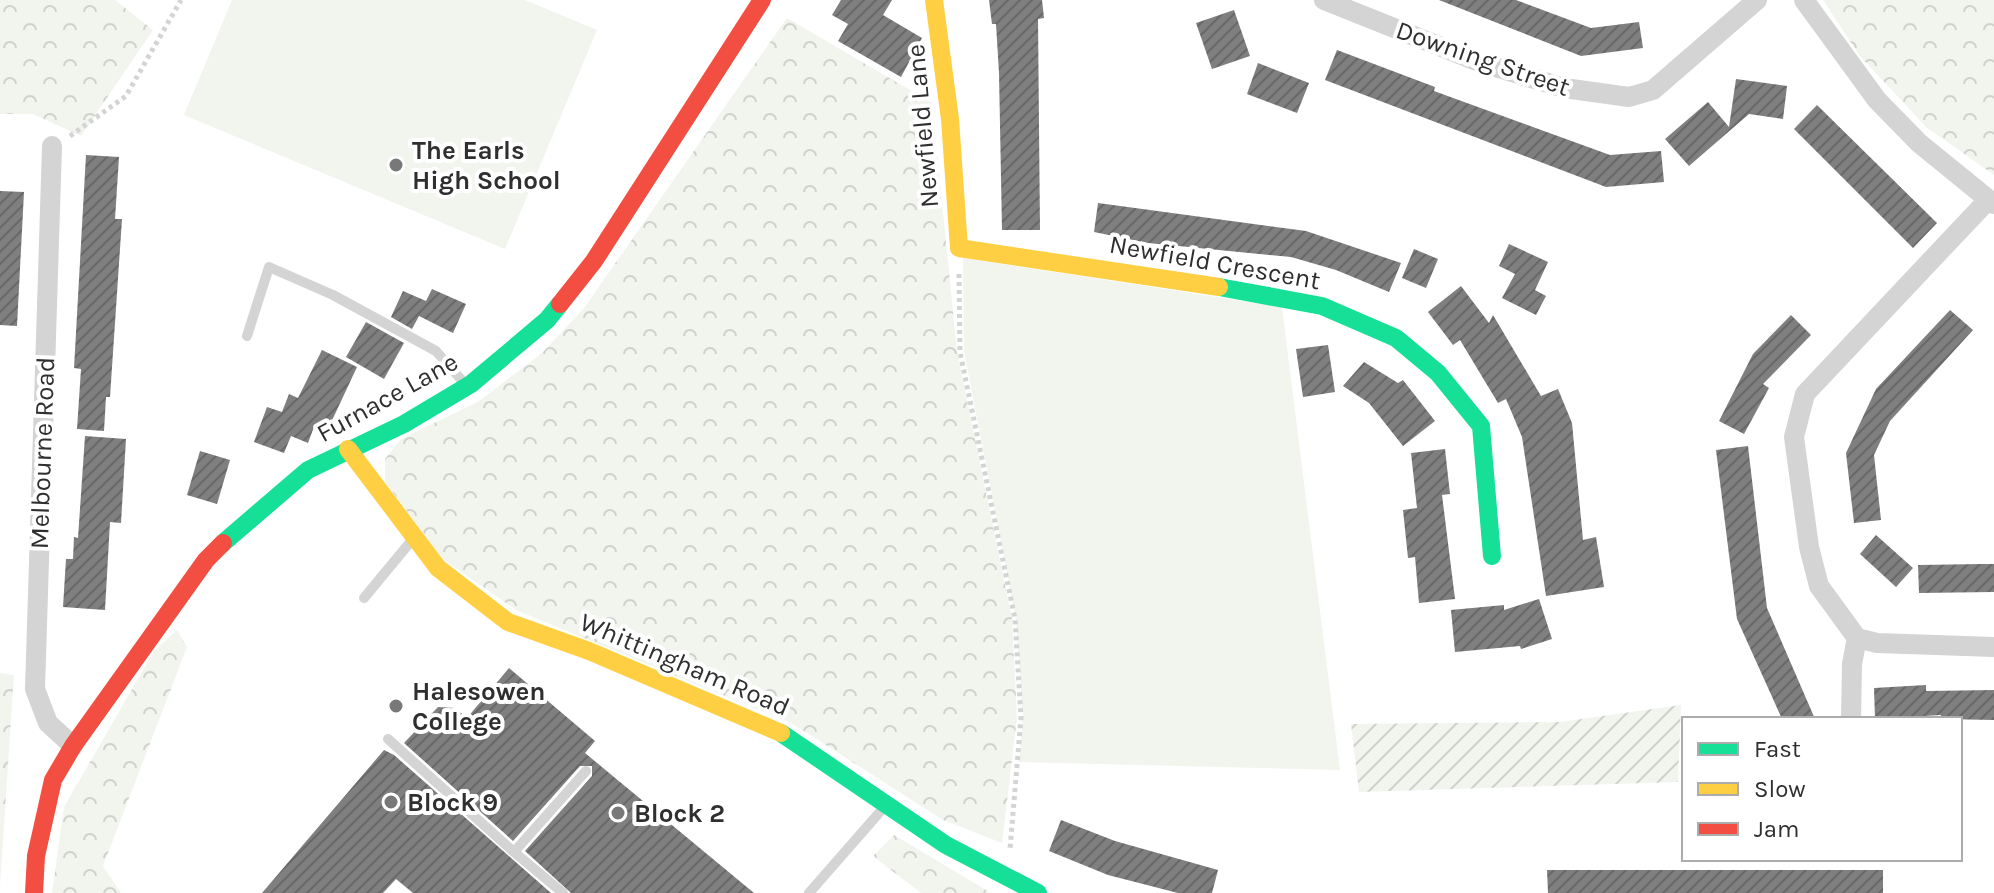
<svg xmlns="http://www.w3.org/2000/svg" width="1994" height="893" font-family="Karla,sans-serif">
  <defs>
    <pattern id="forest-crowns" width="20" height="18" patternUnits="userSpaceOnUse" patternTransform="scale(2)"><rect width="20" height="18" fill="#f1f5ed"/><path d="M2 6a3 3 0 1 1 6 0M12 15a3 3 0 1 1 6 0" fill="none" stroke="#cfd2cc"/></pattern>
    <pattern id="garden-furrows" width="10" height="10" patternUnits="userSpaceOnUse" patternTransform="scale(2)"><rect width="10" height="10" fill="#f1f5ed"/><path d="M-1 1l2-2M0 10L10 0M9 11l2-2" fill="none" stroke="#cfd2cc"/></pattern>
    <pattern id="building-hatch" width="6" height="6" patternUnits="userSpaceOnUse" patternTransform="scale(2)"><rect width="6" height="6" fill="#7f7f7f"/><path d="M-1 1l2-2M0 6l6-6M5 7l2-2" fill="none" stroke="#686868"/></pattern>
  </defs>
  <rect width="100%" height="100%" fill="#fff"/>
  <g fill="#f1f5ed">
    <path d="M232,0H525L597,30L505,249L184,115Z"/>
    <path d="M963,258L1282,307L1340,770L1019,762L1023,719L1016,619L964,351Z"/>
  </g>
  <g fill="url(#forest-crowns)">
    <path d="M0,0H115L153,30L81,136L33,114H0Z"/>
    <path d="M1823,0H1994V175L1926,127L1860,56Z"/>
    <path d="M787,18L932,103L957,351L1012,619L1017,718L1002,843L943,820L793,724L516,610L443,559L385,482V459L401,439L478,402L542,353L584,308Z"/>
    <path d="M177,630L187,647L103,866L121,893H52L64,807L154,651Z"/>
    <path d="M0,673L14,675L0,886Z"/>
    <path d="M894,835L991,893H921L873,856Z"/>
  </g>
  <path fill="url(#garden-furrows)" d="M1681,705L1678,782L1359,792L1351,724L1560,722Z"/>
  <g fill="url(#building-hatch)">
    <path d="M841,0H892L883,15L922,38L901,77L838,41L848,24L832,15Z"/>
    <path d="M989,0H1042L1044,18L1038,19L1040,230H1002L999,73L996,24H992Z"/>
    <path d="M1439,0H1516L1591,28L1639,22L1643,48L1581,56Z"/>
    <path d="M1234,10L1250,56L1212,69L1196,23Z"/>
    <path d="M1337,50L1435,87L1434,91L1610,155L1661,151L1664,182L1606,187L1325,80Z"/>
    <path d="M1258,63L1309,83L1297,113L1247,94Z"/>
    <path d="M1736,79L1787,86L1783,119L1749,114L1689,166L1665,139L1708,102L1729,127Z"/>
    <path d="M1817,105L1937,223L1913,248L1794,129Z"/>
    <path d="M86,155L119,157L115,219H122L110,397H106L104,431L77,429L81,369L74,368Z"/>
    <path d="M0,191L24,192L17,326L0,325Z"/>
    <path d="M1098,203L1306,231L1401,263L1389,292L1336,270L1291,257L1148,243L1094,232Z"/>
    <path d="M1509,244L1548,262L1535,290L1546,296L1536,315L1502,298L1515,274L1499,266Z"/>
    <path d="M1414,249L1438,259L1426,288L1402,278Z"/>
    <path d="M1461,286L1489,323L1493,315L1541,396L1558,389L1572,423L1583,540L1596,537L1604,587L1546,596L1522,437L1506,399L1498,403L1460,340L1453,345L1428,312Z"/>
    <path d="M432,289L466,304L453,333L419,316L412,329L391,317L403,291L426,301Z"/>
    <path d="M1950,310L1973,330L1890,421L1874,455L1881,520L1854,523L1846,453L1876,389Z"/>
    <path d="M1791,315L1811,335L1763,384L1769,388L1744,434L1719,421L1753,354Z"/>
    <path d="M366,322L404,343L384,379L346,357Z"/>
    <path d="M1328,345L1335,392L1303,397L1296,349Z"/>
    <path d="M322,350L357,367L328,429L315,424L308,443L291,436L284,453L254,442L267,407L282,412L289,394L298,398Z"/>
    <path d="M1364,362L1398,383L1403,380L1435,421L1403,446L1369,403L1343,386Z"/>
    <path d="M85,436L126,439L121,523L110,522L105,610L63,607L66,559H73L74,537L78,538Z"/>
    <path d="M1748,446L1767,608L1815,719H1782L1737,619L1716,450Z"/>
    <path d="M1445,449L1450,494L1442,495L1455,599L1419,603L1415,557L1408,558L1403,510L1417,508L1411,453Z"/>
    <path d="M200,451L230,460L217,504L187,495Z"/>
    <path d="M1876,535L1913,568L1896,587L1860,554Z"/>
    <path d="M1982,564H1994V592L1919,593L1918,565Z"/>
    <path d="M1539,599L1552,639L1521,649L1520,646L1455,652L1451,610L1504,605V610Z"/>
    <path d="M509,668L595,741L585,753L754,893H571L525,851L592,776V766H580L513,841L404,743L438,707L455,708L467,718Z"/>
    <path d="M1926,685V691L1994,690V720L1941,719V715L1875,719L1874,688Z"/>
    <path d="M384,750L394,755L551,893H413L396,879L383,893H262Z"/>
    <path d="M1061,820L1115,841L1218,870L1212,893H1178L1108,875L1049,851Z"/>
    <path d="M1547,870H1883V893H1548Z"/>
  </g>
  <g fill="none" stroke-linecap="round" stroke-linejoin="round">
    <g stroke="#d4d4d4" stroke-width="5" stroke-dasharray="4 4" stroke-linecap="butt">
      <path d="M70,136L126,96L181,0"/>
      <path d="M959,274L960,352L1015,619L1021,718L1010,849"/>
    </g>
    <g stroke="#d4d4d4" stroke-width="10">
      <path d="M247,336L269,267L333,295L436,351L466,385"/>
      <path d="M364,598L412,540"/>
      <path d="M388,739L514,852L586,771"/>
      <path d="M514,852L563,893"/>
      <path d="M809,893L886,805"/>
    </g>
    <g stroke="#d4d4d4" stroke-width="20">
      <path d="M1324,0L1479,62L1564,88L1629,97L1653,90L1757,0"/>
      <path d="M1804,0L1877,100L1919,143L1994,204"/>
      <path d="M52,146L35,689L48,723L73,746"/>
      <path d="M1987,201L1805,394L1794,437L1809,547L1819,586L1857,638L1877,643L1994,647"/>
      <path d="M1851,719L1852,664L1857,638"/>
    </g>
    <g stroke="#16e098" stroke-width="18">
      <path d="M1219,287L1322,306L1396,338L1438,373L1481,426L1492,556"/>
      <path d="M223,543L308,470L404,424L471,384L547,320L560,304"/>
      <path d="M781,733L946,845L1038,893"/>
    </g>
    <g stroke="#ffcf43" stroke-width="18">
      <path d="M934,0L950,119L959,248L1219,287"/>
      <path d="M348,449L438,568L508,622L589,651L781,733"/>
    </g>
    <g stroke="#f24e42" stroke-width="18">
      <path d="M560,304L594,261L762,0"/>
      <path d="M34,893L36,856L53,780L73,746L206,560L223,543"/>
    </g>
  </g>
  <g fill="#787878" stroke="#fff" stroke-width="3">
    <circle cx="396" cy="165" r="8"/>
    <circle cx="396" cy="706" r="8"/>
    <circle cx="391" cy="802" r="8"/>
    <circle cx="618" cy="813" r="8"/>
  </g>
  <g text-anchor="middle" stroke-width="8" stroke-linejoin="round" paint-order="stroke">
    <g font-size="26" fill="#2f2f2f" stroke="#fff">
      <text transform="translate(1483 58) rotate(19)" y="9">Downing Street</text>
      <text transform="translate(922 126) rotate(-95)" y="9">Newfield Lane</text>
      <text transform="translate(1215 262) rotate(10)" y="9">Newfield Crescent</text>
      <text transform="translate(387 397) rotate(-29)" y="9">Furnace Lane</text>
      <text transform="translate(42 453) rotate(-88)" y="9">Melbourne Road</text>
      <text transform="translate(685 664) rotate(23)" y="9">Whittingham Road</text>
    </g>
    <g font-size="26" font-weight="bold" fill="#2f2f2f" stroke="#fff" text-anchor="start">
      <text x="412" y="159">The Earls<tspan x="412" dy="30">High School</tspan></text>
      <text x="412" y="700">Halesowen<tspan x="412" dy="30">College</tspan></text>
      <text x="407" y="811">Block 9</text>
      <text x="634" y="822">Block 2</text>
    </g>
  </g>
  <rect x="1682" y="717" width="280" height="144" fill="#ffffff" stroke="#acacac" stroke-width="2"/>
  <rect x="1698" y="743" width="40" height="12" fill="#16e098" stroke="#acacac" stroke-width="2"/>
  <text x="1754" y="757" font-size="24" fill="#2f2f2f">Fast</text>
  <rect x="1698" y="783" width="40" height="12" fill="#ffcf43" stroke="#acacac" stroke-width="2"/>
  <text x="1754" y="797" font-size="24" fill="#2f2f2f">Slow</text>
  <rect x="1698" y="823" width="40" height="12" fill="#f24e42" stroke="#acacac" stroke-width="2"/>
  <text x="1754" y="837" font-size="24" fill="#2f2f2f">Jam</text>
</svg>
